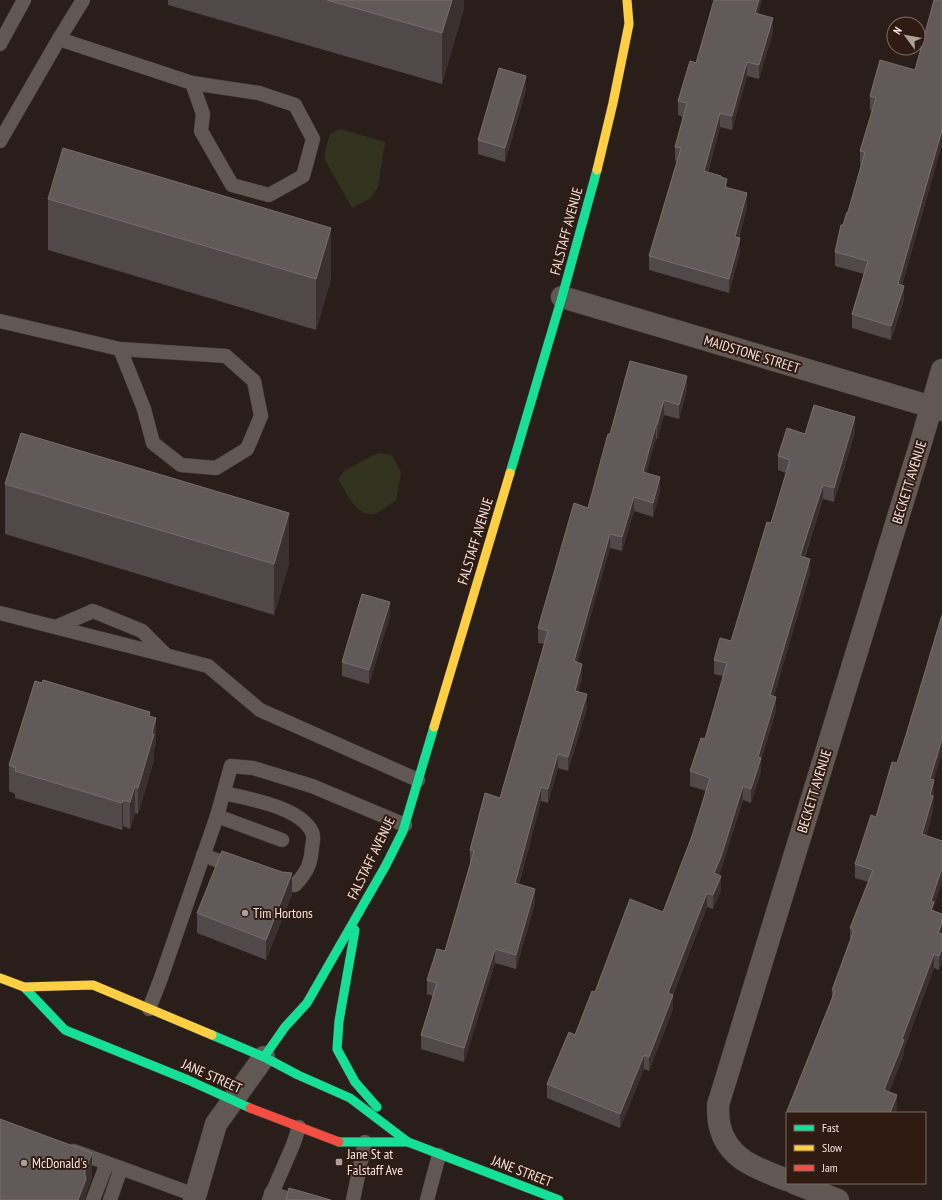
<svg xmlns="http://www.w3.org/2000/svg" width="942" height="1200" font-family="'PT Sans Narrow',sans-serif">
  <rect width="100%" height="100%" fill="#291e19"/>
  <g fill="#31331e">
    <path d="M340,129L385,142L378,187L371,198L352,208L325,160V151L330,134Z"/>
    <path d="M378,453L392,455L401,472L396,501C389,504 381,512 374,514C356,517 346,491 338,479L345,470Z"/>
  </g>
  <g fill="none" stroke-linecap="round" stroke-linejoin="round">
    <g stroke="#423935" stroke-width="15">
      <g id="lane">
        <path d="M59,39L192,83L259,93L295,105L313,139L303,176L269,195L232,185L201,131L203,114L192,83"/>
        <path d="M0,44L24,0"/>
        <path d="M0,141L59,39L83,0"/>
        <path d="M0,321L120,349L226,356L254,381L261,416L247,449L216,468L181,465L153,443L144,409L120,349"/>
        <path d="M0,613L208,666L260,710L418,780"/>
        <path d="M56,627L93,611L142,631L165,654"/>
        <path d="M224,793C249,799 300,807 312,832C314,836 313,842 312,847C311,864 307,872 295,885H285L273,880"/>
        <path d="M217,816L282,840"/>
        <path d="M203,855L235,867"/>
        <path d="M149,1009L161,978L217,816L231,766L253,768L312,786L405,825"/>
        <path d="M74,1151L195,1195"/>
        <path d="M271,1193L292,1200"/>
        <path d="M93,1200L107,1163"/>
        <path d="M110,1200L121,1168"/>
        <path d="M269,1200L293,1145L299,1127"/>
        <path d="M353,1200L365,1142"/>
        <path d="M427,1200L439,1155"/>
      </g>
    </g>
    <g stroke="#423935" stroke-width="23">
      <g id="street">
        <path d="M562,297L942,410"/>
        <path d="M787,1180C759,1169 728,1160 720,1127C718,1120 718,1112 718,1105L922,439L942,370"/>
        <path d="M794,1183L838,1200"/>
        <path d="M194,1200L216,1124L264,1057"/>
      </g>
    </g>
    <g stroke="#423935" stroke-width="10">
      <g id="fast">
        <path d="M510,473L562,297L597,170"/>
        <path d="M355,930L339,1021L337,1049L355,1082L377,1107"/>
        <path d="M24,987L65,1030L188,1080L250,1108"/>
        <path d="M212,1035L264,1057L298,1075L350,1098L408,1142L559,1200"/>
        <path d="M264,1057L285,1027L307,1003L386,865L403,831L434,727"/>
        <path d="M339,1142H408"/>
      </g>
    </g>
    <g stroke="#423935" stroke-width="10">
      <g id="slow">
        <path d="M597,170L613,103L629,24L627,0"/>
        <path d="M434,727L510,473"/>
        <path d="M0,978L24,987L93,985L212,1035"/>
      </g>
    </g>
    <g stroke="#423935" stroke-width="10">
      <path id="jam" d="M250,1108L339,1142"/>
    </g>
    <use href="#lane" stroke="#615854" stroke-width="14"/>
    <use href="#street" stroke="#615854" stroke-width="22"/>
    <use href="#fast" stroke="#16e098" stroke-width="9"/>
    <use href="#slow" stroke="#ffcf43" stroke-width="9"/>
    <use href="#jam" stroke="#f24e42" stroke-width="9"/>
  </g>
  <g fill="#504849">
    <path d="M168,0H464V8L442,84L168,5Z"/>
    <path d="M942,0V144L902,285L904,300L891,340L852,328V314L864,274L835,266V252L843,225L848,212L861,165H860V151L872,111L870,110V96L915,70Z"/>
    <path d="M759,14L773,32L759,79L747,76L732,130L720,127L708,172L721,178L727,188L747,207L739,238L740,252L729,293L649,270V256L677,161H675V147L683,117L678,115V101Z"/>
    <path d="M526,90L505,162L478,154V140Z"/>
    <path d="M48,199L331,279L316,330L48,250Z"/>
    <path d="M630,361L687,390L679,419L664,415L657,439H656L646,473L660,491L653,517L634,511L622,551L610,548L577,662L582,678L578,692L587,708L568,771L558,768L548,803L541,801L519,884L535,903L516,969L495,963L464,1062L421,1049V1035L433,996L427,994V980L445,951L470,864V850L500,798L544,644L538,643V628L588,508L610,434Z"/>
    <path d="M855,432L834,502L823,499L805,557L810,573L774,696L776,711L761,760V772L751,803L743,800L719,875L721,890L713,909L707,907L673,995V1009L649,1071L644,1069L620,1128L547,1098V1084L575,1035L595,992L663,912L692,836L706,791L690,786V771L705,739L723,676L714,674V660L731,641L771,523L786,473L778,470V456L805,434Z"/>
    <path d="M5,484L289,564L274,615L5,534Z"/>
    <path d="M390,616L369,684L342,676V662Z"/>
    <path d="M150,716L156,744L154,750V760L138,814L135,813L130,829L123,826L122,830L15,798V794L9,791V765Z"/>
    <path d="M934,780L933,810L926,836L934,911L942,914L939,970L934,968L904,1049V1054L889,1092L897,1109L895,1113H787V1111L832,999V990L850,940V928L868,882L855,878V864Z"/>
    <path d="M292,894L266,960L197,933V913Z"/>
  </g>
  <g fill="#39302f">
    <path d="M452,0H464V8L442,84V33Z"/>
    <path d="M759,0H762L755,27V13Z"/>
    <path d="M773,18V32L759,79V65Z"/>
    <path d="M747,62V76L732,130V116Z"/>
    <path d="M526,76V90L505,162V148Z"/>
    <path d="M720,113V127L704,185V171Z"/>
    <path d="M942,130V144L898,298V284Z"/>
    <path d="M727,179V193L725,187Z"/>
    <path d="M747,193V207L735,251V237Z"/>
    <path d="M331,228V279L316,330V279Z"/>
    <path d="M740,238V252L729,293V279Z"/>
    <path d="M904,286V300L891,340V326Z"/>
    <path d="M687,376V390L679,419V405Z"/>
    <path d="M664,400V415L657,439V425Z"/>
    <path d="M855,417V432L834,502V488Z"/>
    <path d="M656,425V439L643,486V472Z"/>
    <path d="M660,477V491L653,517V503Z"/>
    <path d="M823,485V499L800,570V556Z"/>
    <path d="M634,497V511L622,551V537Z"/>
    <path d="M289,513V564L274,615V564Z"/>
    <path d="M610,534V548L574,676V661Z"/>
    <path d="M810,559V573L770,709V695Z"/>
    <path d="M390,602V616L369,684V670Z"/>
    <path d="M582,664V678L575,705V691Z"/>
    <path d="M587,694V708L568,771V757Z"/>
    <path d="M776,697V711L761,760V772L751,803V789L758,757Z"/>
    <path d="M156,718V744L154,750V760L138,814V788L152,733Z"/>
    <path d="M942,739V753L934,780L933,810L922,849V834L930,795V779Z"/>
    <path d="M558,754V768L548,803V789Z"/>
    <path d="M135,786V813L130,829V802Z"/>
    <path d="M743,786V800L721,871L714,887V873Z"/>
    <path d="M541,787V801L515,897V883Z"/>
    <path d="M123,800V826L122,830V803Z"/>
    <path d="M942,868V882L934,907V916L931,924V901Z"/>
    <path d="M292,873V894L266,960V940Z"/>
    <path d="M721,876V890L713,909V895Z"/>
    <path d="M535,889V903L516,969V955Z"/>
    <path d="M707,893V907L668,1007V993Z"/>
    <path d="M942,923V937L938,933Z"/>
    <path d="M942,948V963L939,970V956Z"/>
    <path d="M495,949V963L464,1062V1048Z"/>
    <path d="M934,954V968L904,1049V1054L884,1104V1090L902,1039Z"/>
    <path d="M673,995V1009L649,1071V1057Z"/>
    <path d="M644,1055V1069L620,1128V1114Z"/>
    <path d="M897,1095V1109L895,1113H890Z"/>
    <path d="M92,1153V1179L86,1194V1200H78L85,1171Z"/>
  </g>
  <g fill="#625959" stroke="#796e6e">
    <path d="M327,0H452L442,33Z"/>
    <path d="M714,0H759L755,13L773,18L759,65L747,62L732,116L720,113L704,171L721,176V177L727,179L725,187L747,193L735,237L740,238L729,279L649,256L681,148L675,147L687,103L678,101L690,61L696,63Z"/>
    <path d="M934,0H942V130L898,284L904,286L891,326L852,314L868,261L835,252L841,225H843L847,212H848L865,152L860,151L876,98L870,96L880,60L915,70Z"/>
    <path d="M499,68L526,76L505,148L478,140Z"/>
    <path d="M63,148L331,228L316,279L48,199Z"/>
    <path d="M630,361L687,376L679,405L664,400L657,425H656L643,472L660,477L653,503L634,497L622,537L610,534L574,661L582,664L575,691L587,694L568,757L558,754L548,789L541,787L515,883L535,889L516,955L495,949L464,1048L421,1035L437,983L427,980L437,949L445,951L474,851L470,850L485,793L500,798L548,631L538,628L574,503L588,508L608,434H610Z"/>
    <path d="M814,405L855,417L834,488L823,485L800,556L810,559L770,695L776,697L758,757L761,758L751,789L743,786L721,857L714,873L721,876L713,895L707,893L668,993L673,995L649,1057L644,1055L620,1114L547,1084L569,1032L575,1035L592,991L595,992L630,899L663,912L692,836L710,778L690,771L701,738L705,739L727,663L714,660L720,638L731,641L767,522L771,523L790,460L778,456L787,428L805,434Z"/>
    <path d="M21,433L289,513L274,564L5,484Z"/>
    <path d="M362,594L390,602L369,670L342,662Z"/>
    <path d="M942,615V739L930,779L934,780L930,795L933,796L922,834L942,841V868L931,901L934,902L931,910L942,914V923L938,933L942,934V948L939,956L934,954L902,1039L904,1040L884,1090L897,1095L890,1113H791L787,1111L835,991L832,990L854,930L850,928L873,870L855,864L871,815L876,817L892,762L897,763L906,735Z"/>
    <path d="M43,680L150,712L149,716L156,718L152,733L154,734L138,788L135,786L130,802L123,800L122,803L15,771L16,768L9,765L35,681L42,683Z"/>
    <path d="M222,851L282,872L292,873L266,940L197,913Z"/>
    <path d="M0,1119L92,1153L85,1171V1175L86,1179L78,1200H0Z"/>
    <path d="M289,1188L331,1200H286Z"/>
  </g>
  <g fill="#ad9f99" stroke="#301b12" stroke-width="1.5">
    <circle cx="245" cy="913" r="4"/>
    <rect x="335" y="1158" width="8" height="8" rx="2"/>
    <circle cx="24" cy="1163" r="4"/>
  </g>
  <g text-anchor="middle" stroke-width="4" stroke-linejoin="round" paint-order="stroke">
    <g font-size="14" fill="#f4e4de" stroke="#301b12">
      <text transform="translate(566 231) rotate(-75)" y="5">FALSTAFF AVENUE</text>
      <text transform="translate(752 354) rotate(17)" y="5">MAIDSTONE STREET</text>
      <text transform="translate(909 482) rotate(-73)" y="5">BECKETT AVENUE</text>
      <text transform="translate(475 541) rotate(-73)" y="5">FALSTAFF AVENUE</text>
      <text transform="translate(814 791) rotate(-73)" y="5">BECKETT AVENUE</text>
      <text transform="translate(371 858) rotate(-64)" y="5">FALSTAFF AVENUE</text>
      <text transform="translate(212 1076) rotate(24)" y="5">JANE STREET</text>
      <text transform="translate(522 1171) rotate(21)" y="5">JANE STREET</text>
    </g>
    <g font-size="14" fill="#f4e4de" stroke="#301b12" text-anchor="start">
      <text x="253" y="918">Tim Hortons</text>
      <text x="347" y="1159">Jane St at<tspan x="347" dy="16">Falstaff Ave</tspan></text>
      <text x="32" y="1168">McDonald's</text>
    </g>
  </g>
  <rect x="786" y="1112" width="140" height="72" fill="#301b12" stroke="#7e6b64"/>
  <rect x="794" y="1125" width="20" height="6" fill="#16e098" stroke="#7e6b64"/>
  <text x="822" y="1132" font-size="12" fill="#f4e4de">Fast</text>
  <rect x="794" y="1145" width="20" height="6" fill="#ffcf43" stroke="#7e6b64"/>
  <text x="822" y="1152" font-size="12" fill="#f4e4de">Slow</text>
  <rect x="794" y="1165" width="20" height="6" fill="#f24e42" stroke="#7e6b64"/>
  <text x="822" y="1172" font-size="12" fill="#f4e4de">Jam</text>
  <g transform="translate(906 36) rotate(302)"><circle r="19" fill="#301b12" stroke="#7e6b64"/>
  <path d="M0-3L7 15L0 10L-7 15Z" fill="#ad9f99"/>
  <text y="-6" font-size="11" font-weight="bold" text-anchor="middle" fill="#f4e4de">N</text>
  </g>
</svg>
